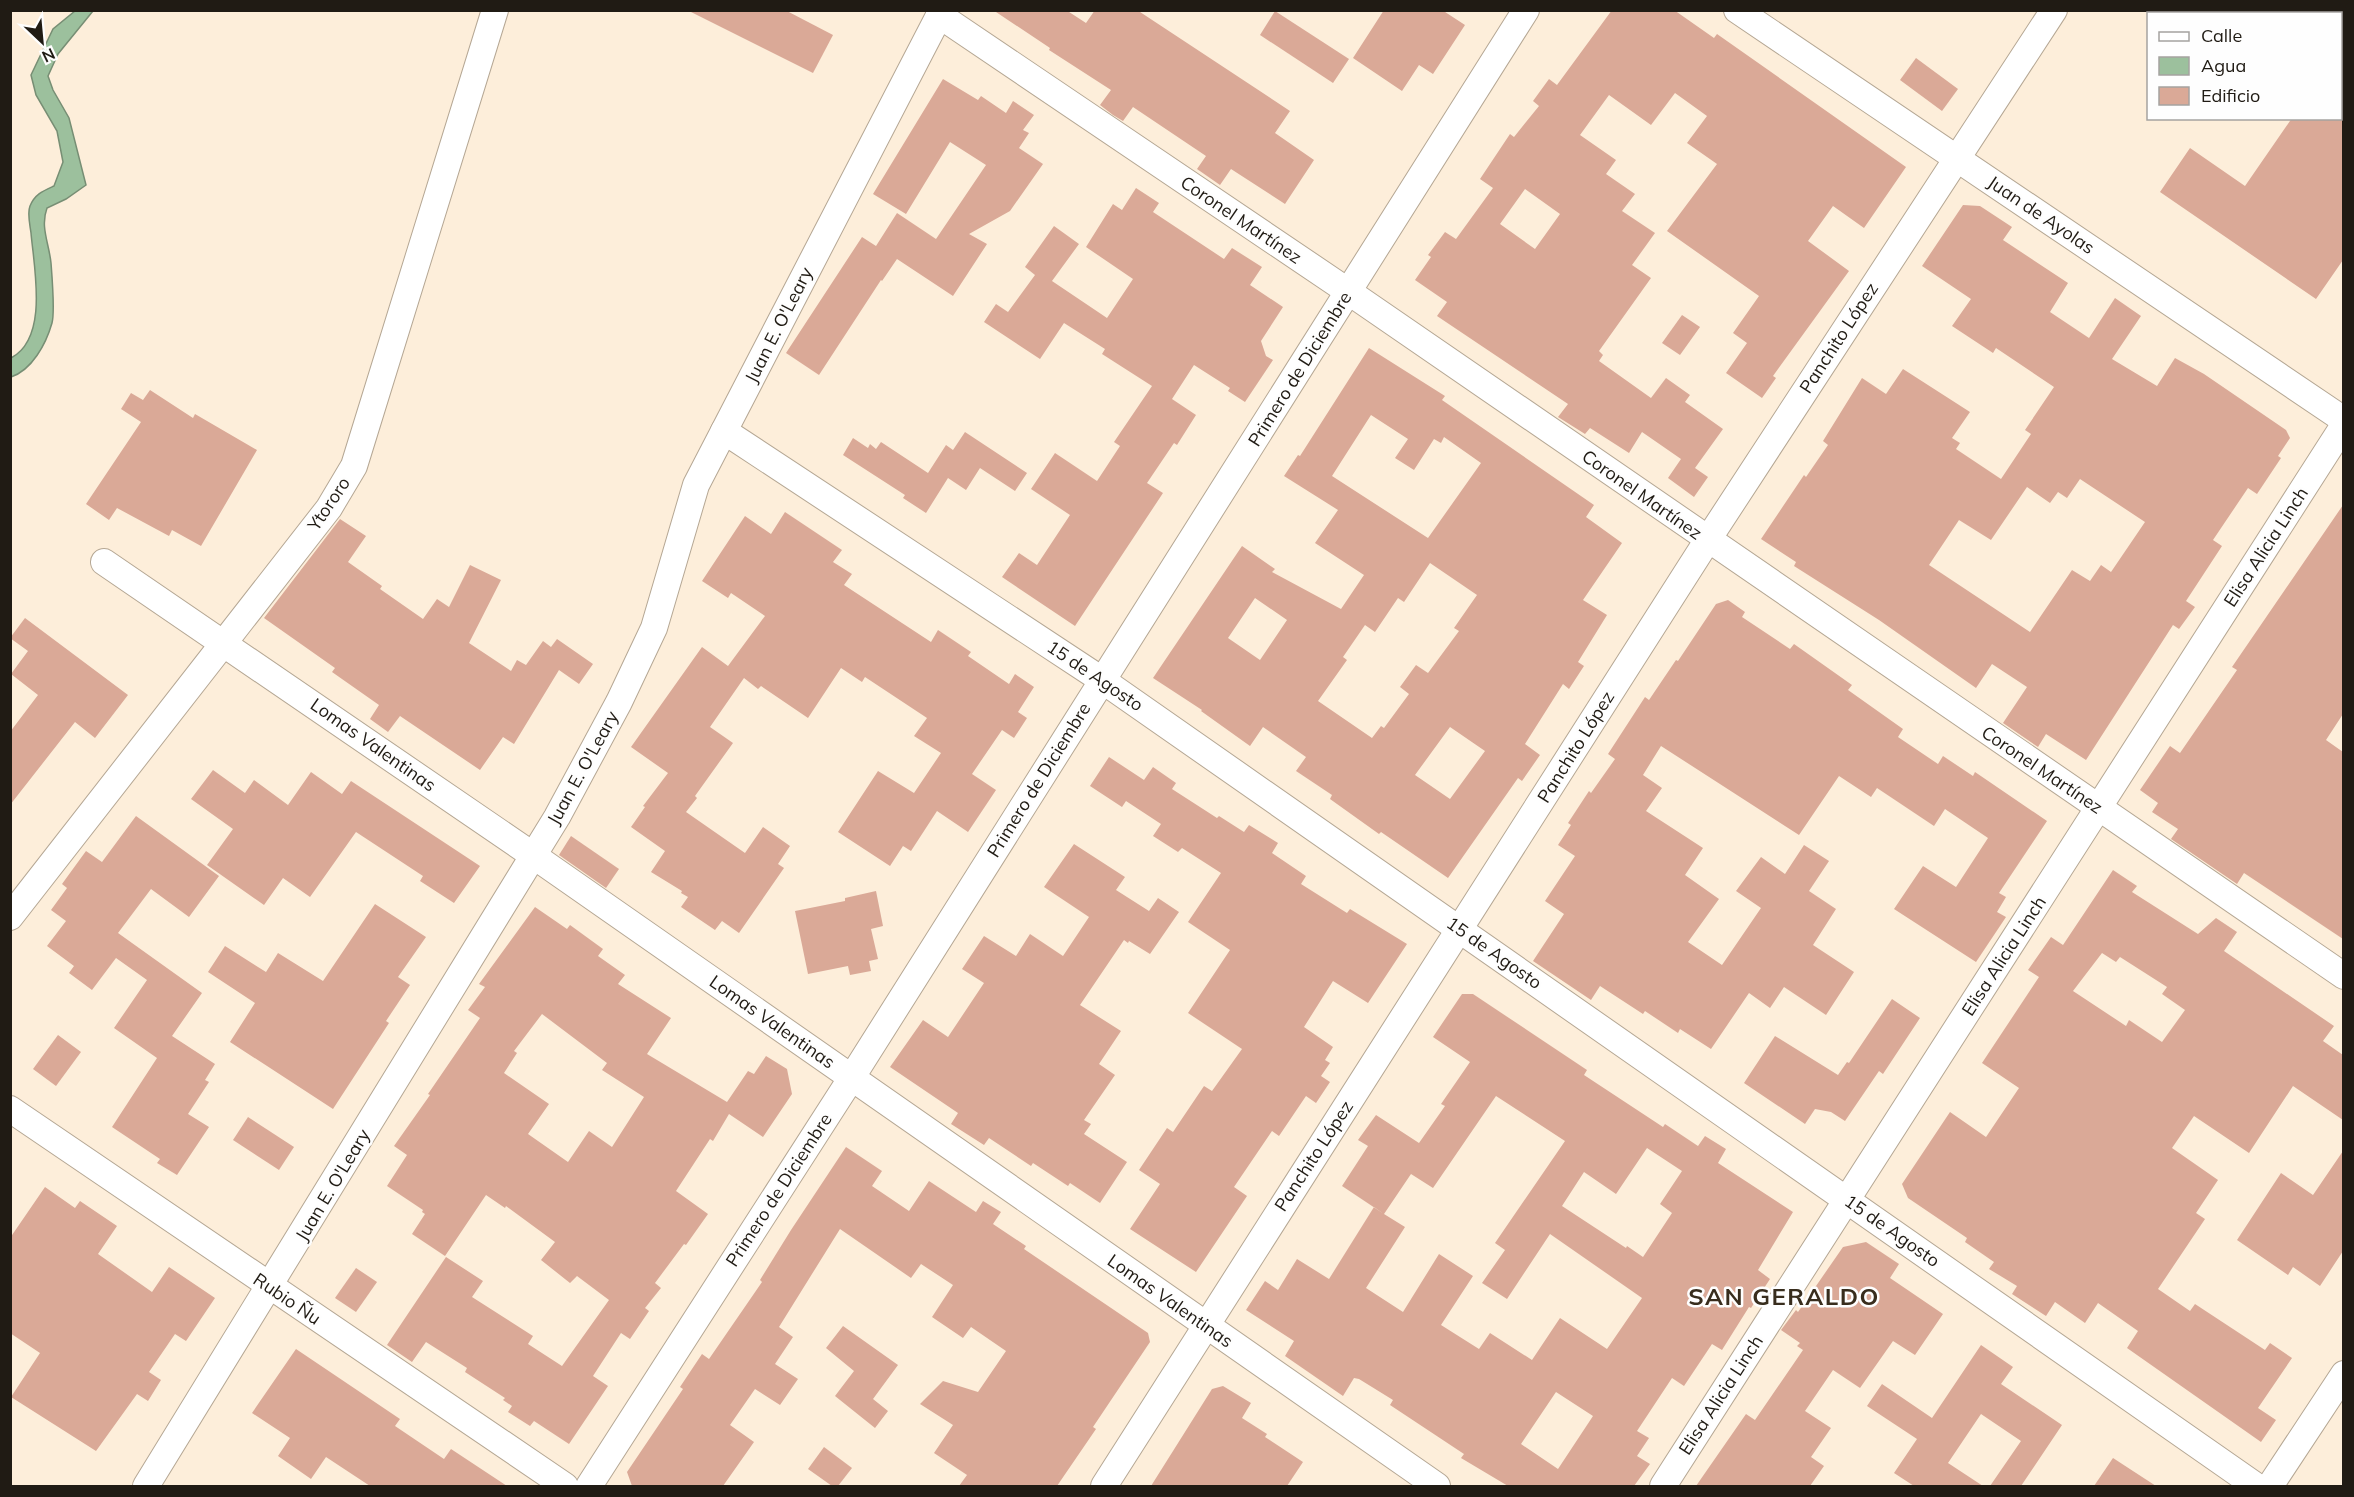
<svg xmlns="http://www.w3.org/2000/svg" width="2354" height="1497" font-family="Mulish,sans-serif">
  <rect width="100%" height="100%" fill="#fdeeda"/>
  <path fill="#9cc09d" stroke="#778e74" stroke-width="1.5" d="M75,11H93L58,54L48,76L53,90L69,118L86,185L66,199L47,208C40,227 49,243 51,263C52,276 55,312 52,323C46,344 32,370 11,377V358C49,338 34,268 31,233C30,225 27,213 30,206C35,194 43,191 54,186L63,162L57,131L36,95L31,75L53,29Z"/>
  <g fill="#daa997" fill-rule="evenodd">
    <path d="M687,10H785L833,35L813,73Z"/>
    <path d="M993,10H1066L1086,23L1095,10H1137L1290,111L1275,133L1314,160L1285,204L1231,169L1220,185L1197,169L1206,156L1133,107L1123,121L1113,115L1100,105L1111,90L1049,50L1050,48Z"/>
    <path d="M1384,10H1442L1465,25L1433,74L1419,65L1402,91L1353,58Z"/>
    <path d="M1612,10H1674L1714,38L1717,34L1906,167L1864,228L1833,206L1808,241L1849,271L1773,376L1776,378L1762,398L1726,373L1747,343L1733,333L1759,296L1667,231L1717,164L1687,143L1707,116L1675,93L1651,125L1609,95L1580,135L1616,160L1606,174L1635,194L1622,211L1655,233L1632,265L1651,278L1599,351L1603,355L1599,361L1651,398L1666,378L1690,395L1685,402L1723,429L1695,468L1708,477L1694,497L1668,478L1681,459L1642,432L1629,453L1590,428L1585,434L1558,417L1568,404L1437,316L1447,302L1415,280L1431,257L1428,255L1445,232L1456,239L1493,188L1480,179L1510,134L1514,137L1539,106L1533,101L1549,79L1557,85ZM1525,189L1560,214L1535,249L1500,224Z"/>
    <path d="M1275,11L1349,59L1333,83L1260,35Z"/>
    <path d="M1916,58L1958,89L1942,111L1900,80Z"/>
    <path d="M943,79L978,100L981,96L1006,113L1013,101L1034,115L1023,130L1029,133L1019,148L1043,164L1010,211L969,234L987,244L953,296L897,259L882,281L881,280L819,375L786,353L862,237L876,246L897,213L936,239L986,165L950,142L906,214L873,194Z"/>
    <path d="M2292,118H2343V260L2316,299L2160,192L2190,148L2245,186Z"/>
    <path d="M1136,188L1159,203L1153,212L1224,259L1232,248L1262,267L1250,285L1283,307L1261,341L1266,356L1273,360L1245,402L1228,391L1230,388L1194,365L1172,399L1196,415L1177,445L1174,443L1147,483L1163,493L1075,626L1002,577L1019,553L1037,565L1070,515L1031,489L1055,453L1097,481L1120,446L1114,442L1152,386L1102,354L1105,349L1064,323L1040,359L984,322L996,304L1008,312L1035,275L1025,267L1054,226L1079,244L1052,281L1107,318L1133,279L1086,247L1113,204L1122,210Z"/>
    <path d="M1963,205L1980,206L2012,227L2003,240L2068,283L2050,312L2089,338L2115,298L2141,316L2112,359L2157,386L2175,358L2204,374L2286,430L2290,438L2278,456L2281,458L2257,494L2248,488L2213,540L2222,546L2186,601L2195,607L2179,629L2173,625L2086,760L2046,734L2038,747L2003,723L2027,687L1992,664L1976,688L1879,620L1794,566L1796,562L1761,539L1804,475L1806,477L1828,445L1823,441L1862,378L1886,394L1903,369L1970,412L1952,438L1960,443L1956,449L2001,479L2031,434L2025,430L2054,387L1996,348L1993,353L1952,326L1971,299L1922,266ZM2080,479L2145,522L2111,572L2101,565L2090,581L2072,570L2030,632L1929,565L1959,520L1991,540L2027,487L2050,503L2058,492L2067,498Z"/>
    <path d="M1682,315L1700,327L1680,355L1662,343Z"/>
    <path d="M1369,348L1445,396L1442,400L1594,505L1586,517L1622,543L1583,600L1607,615L1578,662L1584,666L1569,689L1563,684L1525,744L1540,755L1522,781L1518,778L1448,878L1381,832L1379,834L1330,799L1332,795L1296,771L1306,757L1263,727L1250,746L1201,711L1202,710L1153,678L1242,546L1275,569L1272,572L1341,609L1364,575L1315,543L1338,510L1284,476L1298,455L1300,456ZM1371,415L1408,439L1395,458L1414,470L1434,439L1441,443L1444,437L1481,463L1428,538L1332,476ZM1430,563L1477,595L1454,628L1459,631L1428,673L1416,665L1400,687L1409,694L1384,728L1381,726L1372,738L1318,701L1347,660L1343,657L1365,625L1375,632L1398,598L1404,602ZM1255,598L1287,620L1260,660L1228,638ZM1450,727L1485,751L1450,799L1415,775Z"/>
    <path d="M150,390L193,418L195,414L257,450L201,546L172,530L169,536L117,508L109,520L86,504L141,422L121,409L131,393L143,400Z"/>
    <path d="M965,432L1027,473L1015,491L980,468L966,490L948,478L926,513L903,498L905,495L843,455L853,438L868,448L870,444L876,449L881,442L928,473L946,445L953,450Z"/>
    <path d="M2343,505V714L2326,740L2343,752V939L2244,873L2237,884L2171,839L2178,829L2152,812L2158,803L2140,790L2170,746L2180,753L2237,670L2232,667Z"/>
    <path d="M785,512L842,550L833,562L852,574L844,585L931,642L938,630L971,652L968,656L1009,684L1015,674L1034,687L1018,712L1027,718L1014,738L1002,730L972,774L996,790L968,832L937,811L911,851L903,846L890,866L838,832L878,771L914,793L941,753L914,736L927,718L865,677L862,682L841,668L808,718L761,686L758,689L744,678L710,727L733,743L695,796L697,798L686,812L745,853L763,827L790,846L778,864L784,868L739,933L722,921L715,930L681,907L688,897L681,893L682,891L651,872L665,851L631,827L645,807L643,806L668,773L631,747L702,647L728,666L765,616L731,593L728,598L702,581L745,516L771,534Z"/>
    <path d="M340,519L366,536L348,562L382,586L380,589L423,619L437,599L449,607L470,565L501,580L469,643L511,671L517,660L526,665L543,641L551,647L557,639L593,664L579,684L559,670L514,744L503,737L480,770L400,716L388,732L370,719L379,705L332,672L335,668L264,618Z"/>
    <path d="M1728,600L1745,612L1742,617L1790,649L1794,644L1852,685L1848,690L1903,729L1898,737L1938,764L1943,756L1973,776L1975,772L2047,821L1999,893L2006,897L1997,912L2006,917L1976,962L1894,909L1923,866L1956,887L1988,838L1945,809L1934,826L1877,788L1871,797L1839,776L1799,835L1661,746L1643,775L1662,788L1646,811L1703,848L1685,875L1719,899L1688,942L1722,965L1761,908L1736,891L1761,857L1785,874L1804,845L1829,861L1809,891L1836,909L1813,945L1854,972L1826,1015L1784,987L1770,1008L1749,993L1711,1049L1680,1029L1678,1033L1645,1011L1643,1014L1600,986L1591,1000L1533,961L1564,914L1545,901L1575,856L1558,845L1571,825L1568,823L1589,791L1591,793L1615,759L1608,754L1645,697L1649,700L1676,660L1678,661L1716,604Z"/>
    <path d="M25,618L128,695L95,738L75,722L10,805V732L38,695L11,674L28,651L10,638Z"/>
    <path d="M1109,757L1144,780L1153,767L1176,783L1172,789L1217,818L1219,816L1244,832L1249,825L1278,843L1272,853L1306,876L1301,884L1347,913L1350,909L1407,944L1368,1003L1333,981L1304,1027L1333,1047L1325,1060L1330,1063L1321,1076L1330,1082L1316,1103L1306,1096L1279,1136L1272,1131L1234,1187L1247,1196L1196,1272L1130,1229L1160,1184L1139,1170L1167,1128L1173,1132L1204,1086L1212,1091L1242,1049L1188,1013L1230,950L1188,922L1221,873L1182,848L1178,852L1153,836L1161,824L1126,801L1122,807L1090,786Z"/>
    <path d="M213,770L245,793L254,780L288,805L311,772L342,794L351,781L480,866L454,903L420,881L423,876L356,832L310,897L283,878L264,905L207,865L233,829L191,799Z"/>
    <path d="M136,816L219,876L189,917L151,889L118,933L202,993L172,1036L215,1064L205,1080L209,1082L188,1114L209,1127L177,1175L157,1163L160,1159L112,1127L157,1058L114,1028L147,980L116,958L92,990L69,973L74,966L47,946L66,921L51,910L67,888L62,884L86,851L102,862Z"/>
    <path d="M571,836L619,869L606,888L559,855Z"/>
    <path d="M1074,844L1125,877L1116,890L1149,911L1158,898L1179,912L1150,954L1129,941L1128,943L1124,940L1080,1005L1121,1031L1099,1064L1115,1075L1084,1120L1091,1124L1084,1134L1127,1162L1100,1203L1070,1183L1068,1186L1033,1163L1031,1166L989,1138L984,1145L951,1124L958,1113L890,1067L923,1020L948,1037L984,983L962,969L984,936L1016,956L1030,934L1063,956L1089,917L1044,887Z"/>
    <path d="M2113,870L2137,886L2132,892L2198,934L2216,918L2237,932L2224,951L2334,1026L2323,1041L2343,1055V1120L2293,1086L2249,1153L2194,1116L2172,1148L2218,1180L2196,1213L2205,1219L2158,1289L2190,1311L2195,1304L2265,1350L2270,1343L2292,1358L2258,1408L2276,1420L2261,1442L2127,1348L2138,1331L2098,1303L2085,1323L2055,1302L2046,1316L2012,1294L2017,1286L1989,1269L1994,1262L1965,1242L1967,1238L1908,1198L1902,1184L1950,1112L1986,1137L2019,1088L1982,1063L2039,977L2028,970L2051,937L2063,945ZM2102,953L2116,962L2120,957L2167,987L2162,994L2185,1010L2162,1042L2129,1020L2126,1026L2073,991Z"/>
    <path d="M876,891L883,926L871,929L878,959L869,961L871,971L850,975L848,966L808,974L795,911L845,901V898Z"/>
    <path d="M375,904L426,937L398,977L410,985L386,1021L389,1023L333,1109L230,1042L255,1003L208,972L225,946L266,972L278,953L323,981Z"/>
    <path d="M535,907L567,929L570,925L603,949L598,956L625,975L618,984L671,1018L647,1054L727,1102L748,1071L754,1074L766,1056L787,1069L792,1094L763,1137L729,1114L713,1141L710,1139L676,1191L708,1214L686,1245L684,1244L655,1283L661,1288L645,1308L649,1311L630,1339L621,1333L593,1376L608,1386L569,1444L534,1421L530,1426L508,1412L512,1406L503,1400L505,1398L465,1372L467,1368L426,1342L412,1362L387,1345L446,1257L483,1281L472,1297L533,1336L528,1344L562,1366L609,1300L577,1276L570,1283L541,1260L555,1242L506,1206L505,1208L486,1195L445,1256L412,1234L425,1214L422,1212L423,1210L387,1186L407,1155L394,1146L430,1095L428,1094L480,1018L468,1010L485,987L479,984ZM542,1014L607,1063L602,1070L644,1097L612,1147L589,1131L568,1162L528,1134L549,1104L504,1073L517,1053L514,1051Z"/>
    <path d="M1462,994H1473L1587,1070L1584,1075L1663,1127L1665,1124L1698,1146L1705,1136L1726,1149L1718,1163L1793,1212L1758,1270L1770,1279L1751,1308L1749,1307L1722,1350L1712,1344L1684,1386L1672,1378L1637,1431L1649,1438L1637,1456L1650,1464L1634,1486H1508L1461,1458L1464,1454L1390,1405L1393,1400L1359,1379L1354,1378L1343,1396L1285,1356L1294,1341L1246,1310L1265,1281L1278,1290L1297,1259L1329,1279L1374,1207L1384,1214L1342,1186L1368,1146L1358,1140L1376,1115L1419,1143L1445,1106L1441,1104L1470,1062L1433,1037ZM1496,1096L1565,1141L1495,1243L1505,1250L1482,1283L1507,1299L1550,1234L1642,1298L1607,1349L1560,1318L1532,1360L1490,1333L1479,1349L1441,1325L1473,1276L1439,1254L1403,1312L1366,1288L1405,1227L1384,1214L1411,1174L1433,1188ZM1647,1148L1682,1171L1660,1204L1672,1213L1643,1257L1627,1246L1626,1248L1562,1206L1584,1172L1616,1194ZM1556,1392L1593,1416L1558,1469L1521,1444Z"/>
    <path d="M1892,999L1920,1018L1883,1074L1879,1071L1845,1121L1831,1112L1815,1109L1805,1124L1744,1083L1775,1036L1838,1075L1847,1062L1849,1063Z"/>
    <path d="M58,1035L81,1052L56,1086L33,1069Z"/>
    <path d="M248,1117L294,1147L279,1170L233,1140Z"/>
    <path d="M846,1147L882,1171L872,1186L909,1211L929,1181L976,1212L983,1201L1001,1212L993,1224L1026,1246L1024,1249L1148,1333L1150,1342L1093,1427L1096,1429L1057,1486H959L967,1475L934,1453L953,1425L920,1404L943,1381L978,1392L1006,1351L971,1327L963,1338L932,1317L953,1285L921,1264L911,1278L840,1229L779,1327L793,1337L775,1364L798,1379L780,1405L755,1389L730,1425L754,1442L723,1486H632L627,1472L683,1389L680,1387L702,1354L709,1359L762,1282L760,1280L791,1230Z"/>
    <path d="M2343,1151V1251L2320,1286L2293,1267L2288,1275L2237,1240L2281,1173L2313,1195Z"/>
    <path d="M45,1187L75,1208L80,1201L117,1226L98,1254L152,1292L169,1267L215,1298L186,1341L175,1334L149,1372L161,1380L148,1401L137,1394L96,1451L11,1397L40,1353L10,1333V1238Z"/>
    <path d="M1866,1242L1899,1264L1890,1278L1943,1314L1915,1355L1893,1341L1860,1388L1833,1370L1805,1411L1831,1428L1811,1457L1824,1466L1810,1486H1696L1746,1414L1755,1420L1803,1350L1797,1346L1800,1343L1781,1330L1796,1310L1798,1312L1843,1247Z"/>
    <path d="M356,1268L377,1282L356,1312L335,1298Z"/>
    <path d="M843,1326L898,1365L873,1399L888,1411L875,1428L835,1396L854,1371L826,1348Z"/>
    <path d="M1981,1345L2013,1367L2001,1384L2062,1425L2021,1486H1990L2021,1441L1981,1414L1948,1463L1983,1486H1914L1894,1473L1917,1439L1867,1406L1882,1384L1932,1418Z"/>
    <path d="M296,1349L400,1419L395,1426L444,1459L451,1449L507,1486H370L326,1457L311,1479L278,1456L290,1438L252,1413Z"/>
    <path d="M1223,1386L1251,1403L1242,1418L1267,1434L1265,1437L1303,1462L1287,1486H1151L1212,1389Z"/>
    <path d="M824,1447L852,1468L838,1486H832L808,1469Z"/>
    <path d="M2113,1458L2156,1486H2094Z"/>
  </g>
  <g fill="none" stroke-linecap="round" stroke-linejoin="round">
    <g stroke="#b5a794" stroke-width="28">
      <g id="minor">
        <path d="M1737,10L2344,420"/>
        <path d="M939,15L1349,292L2344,976"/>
        <path d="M724,431L1102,680L2256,1486"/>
        <path d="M104,562L534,856L1437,1486"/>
        <path d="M10,917L329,508L354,466L495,10"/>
        <path d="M10,1109L565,1486"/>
        <path d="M146,1486L557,817L619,702L654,628L696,485L942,10"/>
        <path d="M589,1486L852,1077L1526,10"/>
        <path d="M1104,1486L1707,541L2054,10"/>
        <path d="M1663,1486L2344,425"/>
        <path d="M2270,1486L2344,1374"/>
      </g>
    </g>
    <use href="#minor" stroke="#fff" stroke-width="26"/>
  </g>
  <g text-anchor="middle" stroke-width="5" stroke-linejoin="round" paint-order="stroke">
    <g font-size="18" fill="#201b14" stroke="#fefefe">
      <text transform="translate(2041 215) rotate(34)" y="6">Juan de Ayolas</text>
      <text transform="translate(1241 220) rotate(34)" y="6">Coronel Martínez</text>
      <text transform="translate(779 325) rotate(-63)" y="6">Juan E. O'Leary</text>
      <text transform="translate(1839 338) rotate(-57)" y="6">Panchito López</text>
      <text transform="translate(1300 369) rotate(-58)" y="6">Primero de Diciembre</text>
      <text transform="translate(1642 495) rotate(35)" y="6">Coronel Martínez</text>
      <text transform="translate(329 504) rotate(-56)" y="6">Ytororo</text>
      <text transform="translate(2266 547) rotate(-57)" y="6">Elisa Alicia Linch</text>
      <text transform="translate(1095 676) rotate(34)" y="6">15 de Agosto</text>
      <text transform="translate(373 745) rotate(35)" y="6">Lomas Valentinas</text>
      <text transform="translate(1576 747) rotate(-58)" y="6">Panchito López</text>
      <text transform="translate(583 768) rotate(-61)" y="6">Juan E. O'Leary</text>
      <text transform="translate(2042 770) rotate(34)" y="6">Coronel Martínez</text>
      <text transform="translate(1039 780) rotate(-58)" y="6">Primero de Diciembre</text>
      <text transform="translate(1494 953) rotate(35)" y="6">15 de Agosto</text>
      <text transform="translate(2004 956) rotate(-57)" y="6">Elisa Alicia Linch</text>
      <text transform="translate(772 1022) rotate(35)" y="6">Lomas Valentinas</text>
      <text transform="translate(1314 1156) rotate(-57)" y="6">Panchito López</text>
      <text transform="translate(333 1185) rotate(-59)" y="6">Juan E. O'Leary</text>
      <text transform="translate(779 1190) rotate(-57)" y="6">Primero de Diciembre</text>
      <text transform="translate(1892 1231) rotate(35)" y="6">15 de Agosto</text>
      <text transform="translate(287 1299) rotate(34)" y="6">Rubio Ñu</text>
      <text transform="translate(1170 1301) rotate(35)" y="6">Lomas Valentinas</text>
      <text transform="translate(1721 1395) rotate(-57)" y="6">Elisa Alicia Linch</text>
    </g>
    <g font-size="24" font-weight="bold" letter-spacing="1.5" fill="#382d1d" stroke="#fefefe">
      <text x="1784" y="1305">SAN GERALDO</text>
    </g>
  </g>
  <rect width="2354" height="1497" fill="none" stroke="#201b14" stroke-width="24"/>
  <rect x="2147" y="12" width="195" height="108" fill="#fefefe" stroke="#a5a3a0" stroke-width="1.5"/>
  <rect x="2159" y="32" width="30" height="9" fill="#ffffff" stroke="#a5a3a0" stroke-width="1.5"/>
  <text x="2201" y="42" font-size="18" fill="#201b14">Calle</text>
  <rect x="2159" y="57" width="30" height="18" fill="#9cc09d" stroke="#a5a3a0" stroke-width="1.5"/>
  <text x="2201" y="72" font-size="18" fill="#201b14">Agua</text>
  <rect x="2159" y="87" width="30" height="18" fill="#daa997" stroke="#a5a3a0" stroke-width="1.5"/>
  <text x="2201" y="102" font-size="18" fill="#201b14">Edificio</text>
  <g transform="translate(42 42) rotate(154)" stroke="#fefefe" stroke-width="4.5" paint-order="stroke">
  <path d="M0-4.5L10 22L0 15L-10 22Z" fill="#201b14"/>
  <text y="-9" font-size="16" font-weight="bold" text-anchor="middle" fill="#201b14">N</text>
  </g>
</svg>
